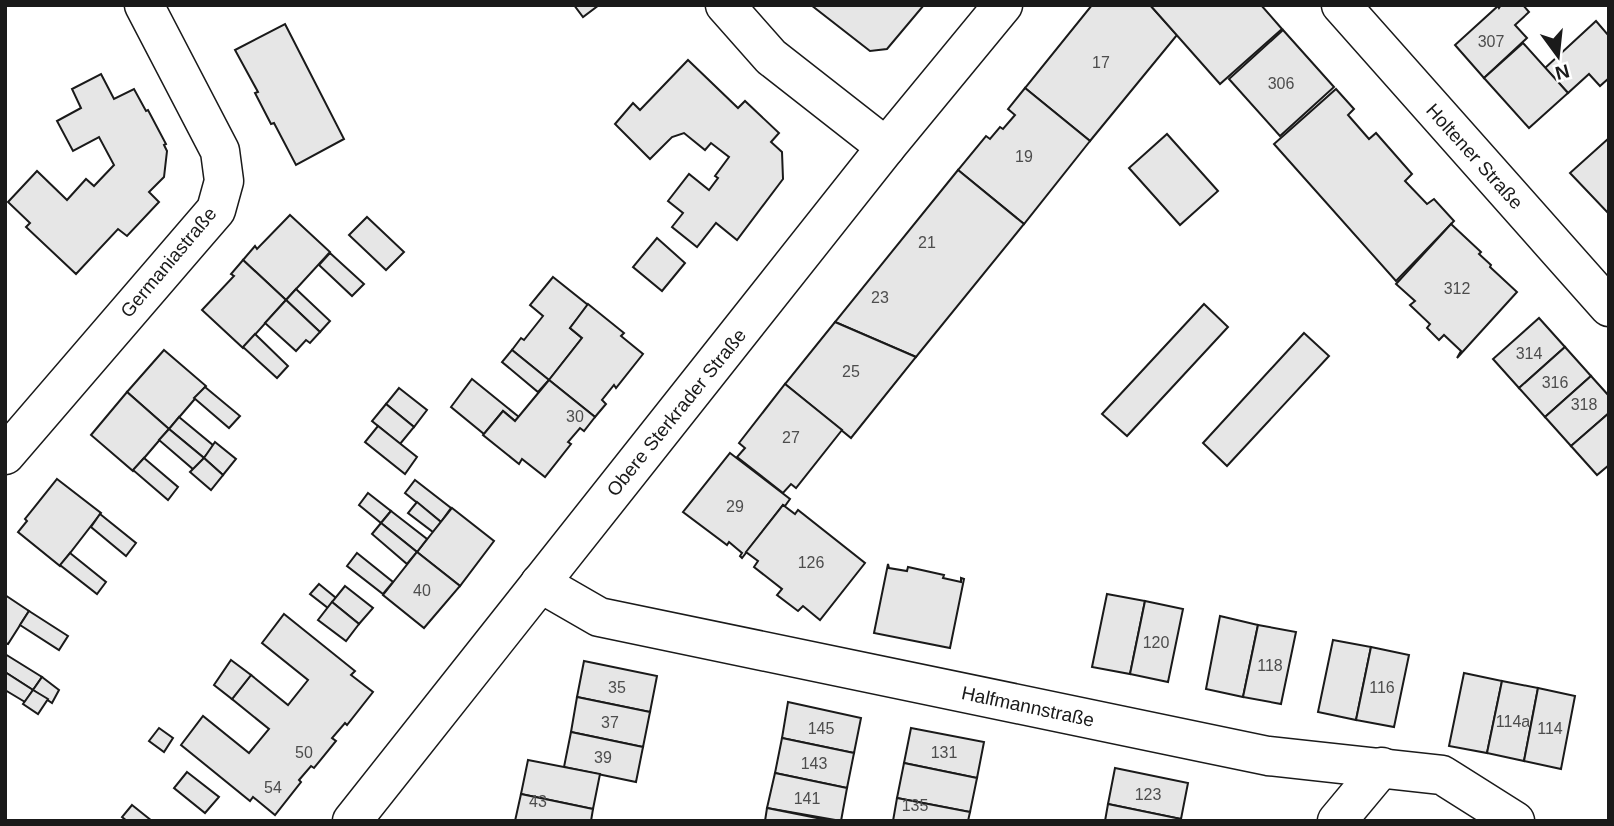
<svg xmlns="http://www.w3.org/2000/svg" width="1614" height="826" font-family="Arial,sans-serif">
  <rect width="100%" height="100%" fill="#fff"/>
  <g fill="#e6e6e6" stroke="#1a1a1a" stroke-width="2">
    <path d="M574,5H599L583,17Z"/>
    <path d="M811,5H924L887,49L870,51Z"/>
    <path d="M1092,5H1150L1177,35L1090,141L1025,88Z"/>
    <path d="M1150,5H1261L1282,29L1220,84Z"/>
    <path d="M1501,5H1523L1529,12L1515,25L1527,38L1484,78L1455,45L1498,6L1499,8Z"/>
    <path d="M1596,21L1609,36V78L1600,86L1589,74L1568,93L1545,68Z"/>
    <path d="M285,24L344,139L296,165L274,123L271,124L255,93L258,92L235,50Z"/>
    <path d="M1283,30L1334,87L1280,136L1229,79Z"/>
    <path d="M1523,43L1568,93L1529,128L1484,78Z"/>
    <path d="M688,60L738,108L745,101L779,133L771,142L782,152L783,179L737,240L716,223L697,247L672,227L683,213L668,201L689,174L709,190L718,178L715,176L729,157L711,143L705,150L684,133L672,137L650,159L615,124L633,103L640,110Z"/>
    <path d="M101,74L114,99L134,89L146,111L148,110L166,144L164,145L167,151L164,177L149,192L159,202L127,236L118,229L76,274L26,227L30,223L8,202L37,171L67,200L86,179L94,186L114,165L99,137L73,151L57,121L81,108L72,89Z"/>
    <path d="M1025,88L1090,141L1024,224L958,170L986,136L990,139L1000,127L1003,129L1015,115L1008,109Z"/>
    <path d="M1336,89L1354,109L1348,115L1369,139L1376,133L1412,174L1405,181L1427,204L1434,199L1454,221L1396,281L1274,144Z"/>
    <path d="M1167,134L1218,191L1180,225L1129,168Z"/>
    <path d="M1609,138V214L1570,173Z"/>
    <path d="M958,170L1024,224L916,357L835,322Z"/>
    <path d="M290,215L330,252L286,300L243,260L255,246L257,249Z"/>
    <path d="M367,217L404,252L386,270L349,235Z"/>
    <path d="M1451,224L1481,252L1479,254L1491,265L1490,267L1517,292L1457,358L1461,351L1444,335L1439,340L1427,328L1430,324L1410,305L1415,301L1396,284Z"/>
    <path d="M657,238L685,263L662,291L633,267Z"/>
    <path d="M330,253L364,284L352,296L319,265Z"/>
    <path d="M243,260L286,300L243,348L202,310L234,276L231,274Z"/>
    <path d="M553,277L588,305L570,328L582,338L549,380L512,350L521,338L524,340L543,316L530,305Z"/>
    <path d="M296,289L330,321L320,332L286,300Z"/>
    <path d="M286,300L320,332L310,343L306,340L296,351L265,323Z"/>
    <path d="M588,304L624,333L621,336L643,354L616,388L614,385L602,400L606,404L595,417L549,380L582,338L570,328Z"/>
    <path d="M1204,304L1228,327L1127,436L1102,414Z"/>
    <path d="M1539,318L1565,347L1519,388L1493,359Z"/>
    <path d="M835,322L916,357L851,438L785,384Z"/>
    <path d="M1304,333L1329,356L1227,466L1203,443Z"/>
    <path d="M255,334L288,366L277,378L243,347Z"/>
    <path d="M1565,347L1591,376L1545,417L1519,388Z"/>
    <path d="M164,350L206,386L169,429L127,392Z"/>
    <path d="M512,350L549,380L538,392L502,362Z"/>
    <path d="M1591,376L1609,396V413L1571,446L1545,417Z"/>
    <path d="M472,379L519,417L515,421L503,411L484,434L451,407Z"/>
    <path d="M549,380L595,417L584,431L580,428L568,442L571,444L545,477L522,459L519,464L483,435L503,411L515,421Z"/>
    <path d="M785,384L842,430L796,488L791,484L783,493L737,457L745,448L739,443Z"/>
    <path d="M205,387L240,416L229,428L194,398Z"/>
    <path d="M399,388L427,410L414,427L386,404Z"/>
    <path d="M127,392L169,429L133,471L91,435Z"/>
    <path d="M386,404L414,427L400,444L372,421Z"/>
    <path d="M1609,413V465L1597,475L1571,446Z"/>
    <path d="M179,417L214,446L204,458L169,429Z"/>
    <path d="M378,426L417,457L405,474L365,442Z"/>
    <path d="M169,429L204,458L194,470L159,440Z"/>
    <path d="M215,442L236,459L223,475L204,458Z"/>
    <path d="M730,453L790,499L785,506L783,505L742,558L740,556L742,553L729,542L727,545L683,512Z"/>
    <path d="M144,458L178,487L168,500L133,470Z"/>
    <path d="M204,458L223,475L211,490L190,472Z"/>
    <path d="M57,479L101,513L60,566L18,532L27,521L25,519Z"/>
    <path d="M415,480L451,508L441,522L405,493Z"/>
    <path d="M368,493L391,511L381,523L359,505Z"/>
    <path d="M417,502L441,522L433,532L408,513Z"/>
    <path d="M783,505L795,514L798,510L865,563L820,620L803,606L798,611L777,595L782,589L754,567L758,561L746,552Z"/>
    <path d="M452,508L494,541L460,586L417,552Z"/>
    <path d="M391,511L427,539L417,552L381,523Z"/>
    <path d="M100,514L136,543L126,556L91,527Z"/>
    <path d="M381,523L417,552L407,564L372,534Z"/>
    <path d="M417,552L460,586L424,628L383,595Z"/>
    <path d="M70,553L106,582L97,594L60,565Z"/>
    <path d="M357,553L393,582L383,594L347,566Z"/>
    <path d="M888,564L889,568L907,571L908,567L944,575L943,578L961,582V578L964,579L950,648L874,633Z"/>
    <path d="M319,584L336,598L328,608L310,594Z"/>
    <path d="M345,586L373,608L359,624L332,602Z"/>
    <path d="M1107,594L1145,601L1130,674L1092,667Z"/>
    <path d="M5,595L29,611L8,644L5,643Z"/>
    <path d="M1145,601L1183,609L1168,682L1130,674Z"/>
    <path d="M332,602L359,624L346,641L318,620Z"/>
    <path d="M29,611L68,636L59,650L20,625Z"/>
    <path d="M284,614L355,671L351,675L373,692L347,725L345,723L332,738L336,741L314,768L311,766L299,780L301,782L275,815L253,797L250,801L181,745L203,716L249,753L269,729L232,699L251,675L288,705L308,680L262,643Z"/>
    <path d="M1220,616L1258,625L1243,697L1206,689Z"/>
    <path d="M1258,625L1296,632L1281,704L1243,697Z"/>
    <path d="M1333,640L1371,647L1356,720L1318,712Z"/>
    <path d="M1371,647L1409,655L1394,727L1356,720Z"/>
    <path d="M5,654L42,677L33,690L5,672Z"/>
    <path d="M231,660L251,675L232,699L214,685Z"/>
    <path d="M584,661L657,676L650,712L577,697Z"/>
    <path d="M5,672L33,690L25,702L5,690Z"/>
    <path d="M1464,673L1502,681L1487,753L1449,746Z"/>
    <path d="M42,677L59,690L52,703L33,690Z"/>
    <path d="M1502,681L1538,688L1524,761L1487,753Z"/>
    <path d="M1538,688L1575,696L1561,769L1524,761Z"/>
    <path d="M33,690L48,699L38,714L23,704Z"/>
    <path d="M577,697L650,712L643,747L571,732Z"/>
    <path d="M788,702L861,718L854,753L782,738Z"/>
    <path d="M159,728L173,738L164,752L149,741Z"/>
    <path d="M911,728L984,742L977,778L904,763Z"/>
    <path d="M571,732L643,747L636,782L564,767Z"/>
    <path d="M782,738L854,753L847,788L775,773Z"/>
    <path d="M528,760L600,774L593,809L521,794Z"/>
    <path d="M904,763L977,778L970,812L897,798Z"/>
    <path d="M1115,768L1188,783L1181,819L1108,804Z"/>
    <path d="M187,772L219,797L205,813L174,788Z"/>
    <path d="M775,773L847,788L841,821L767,808Z"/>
    <path d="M521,794L593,809L591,821H515Z"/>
    <path d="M897,798L970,812L968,821H893Z"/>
    <path d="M1108,804L1181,819V821H1105Z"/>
    <path d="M132,805L152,821H127L122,817Z"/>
    <path d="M767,808L832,821H765Z"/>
  </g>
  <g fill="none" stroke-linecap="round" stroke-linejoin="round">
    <g stroke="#1a1a1a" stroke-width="41">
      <g id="minor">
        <path d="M725,5L771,57L886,147"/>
        <path d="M1341,5L1609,307"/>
        <path d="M5,455L216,210L224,181L220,151L144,5"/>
        <path d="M540,583L599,617L1268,756L1442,775L1515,821"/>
        <path d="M1337,821L1382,767"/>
      </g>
    </g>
    <g stroke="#1a1a1a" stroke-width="41">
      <path id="tertiary" d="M352,821L886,147L1003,5"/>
    </g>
    <use href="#minor" stroke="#fff" stroke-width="38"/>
    <use href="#tertiary" stroke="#fff" stroke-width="38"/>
  </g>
  <g text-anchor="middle" stroke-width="5" stroke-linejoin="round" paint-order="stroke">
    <g font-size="16" fill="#4d4d4d">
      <text x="1491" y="47">307</text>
      <text x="1101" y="68">17</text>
      <text x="1281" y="89">306</text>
      <text x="1024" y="162">19</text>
      <text x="927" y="248">21</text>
      <text x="1457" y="294">312</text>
      <text x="880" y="303">23</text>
      <text x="1529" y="359">314</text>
      <text x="851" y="377">25</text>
      <text x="1555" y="388">316</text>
      <text x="1584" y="410">318</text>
      <text x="575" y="422">30</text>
      <text x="791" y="443">27</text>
      <text x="735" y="512">29</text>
      <text x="811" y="568">126</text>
      <text x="422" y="596">40</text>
      <text x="1156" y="648">120</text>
      <text x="1270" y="671">118</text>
      <text x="617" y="693">35</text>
      <text x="1382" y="693">116</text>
      <text x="1513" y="727">114a</text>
      <text x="610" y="728">37</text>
      <text x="821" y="734">145</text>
      <text x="1550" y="734">114</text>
      <text x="304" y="758">50</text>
      <text x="944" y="758">131</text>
      <text x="603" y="763">39</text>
      <text x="814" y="769">143</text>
      <text x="273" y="793">54</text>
      <text x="1148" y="800">123</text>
      <text x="807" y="804">141</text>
      <text x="538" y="807">43</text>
      <text x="915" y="811">135</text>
    </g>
    <g font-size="19" fill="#1a1a1a" stroke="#fff">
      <text transform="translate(1475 156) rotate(48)" y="7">Holtener Straße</text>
      <text transform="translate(168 262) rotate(-50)" y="7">Germaniastraße</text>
      <text transform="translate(676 412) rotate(-51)" y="7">Obere Sterkrader Straße</text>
      <text transform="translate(1028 706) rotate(12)" y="7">Halfmannstraße</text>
    </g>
  </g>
  <rect width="1614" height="826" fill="none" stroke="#1a1a1a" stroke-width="14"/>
  <g transform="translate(1558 56) rotate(165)" stroke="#ffffff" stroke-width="5" paint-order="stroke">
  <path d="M0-5L12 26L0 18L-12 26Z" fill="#1a1a1a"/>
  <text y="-10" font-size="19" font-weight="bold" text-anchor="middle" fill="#1a1a1a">N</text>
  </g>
</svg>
